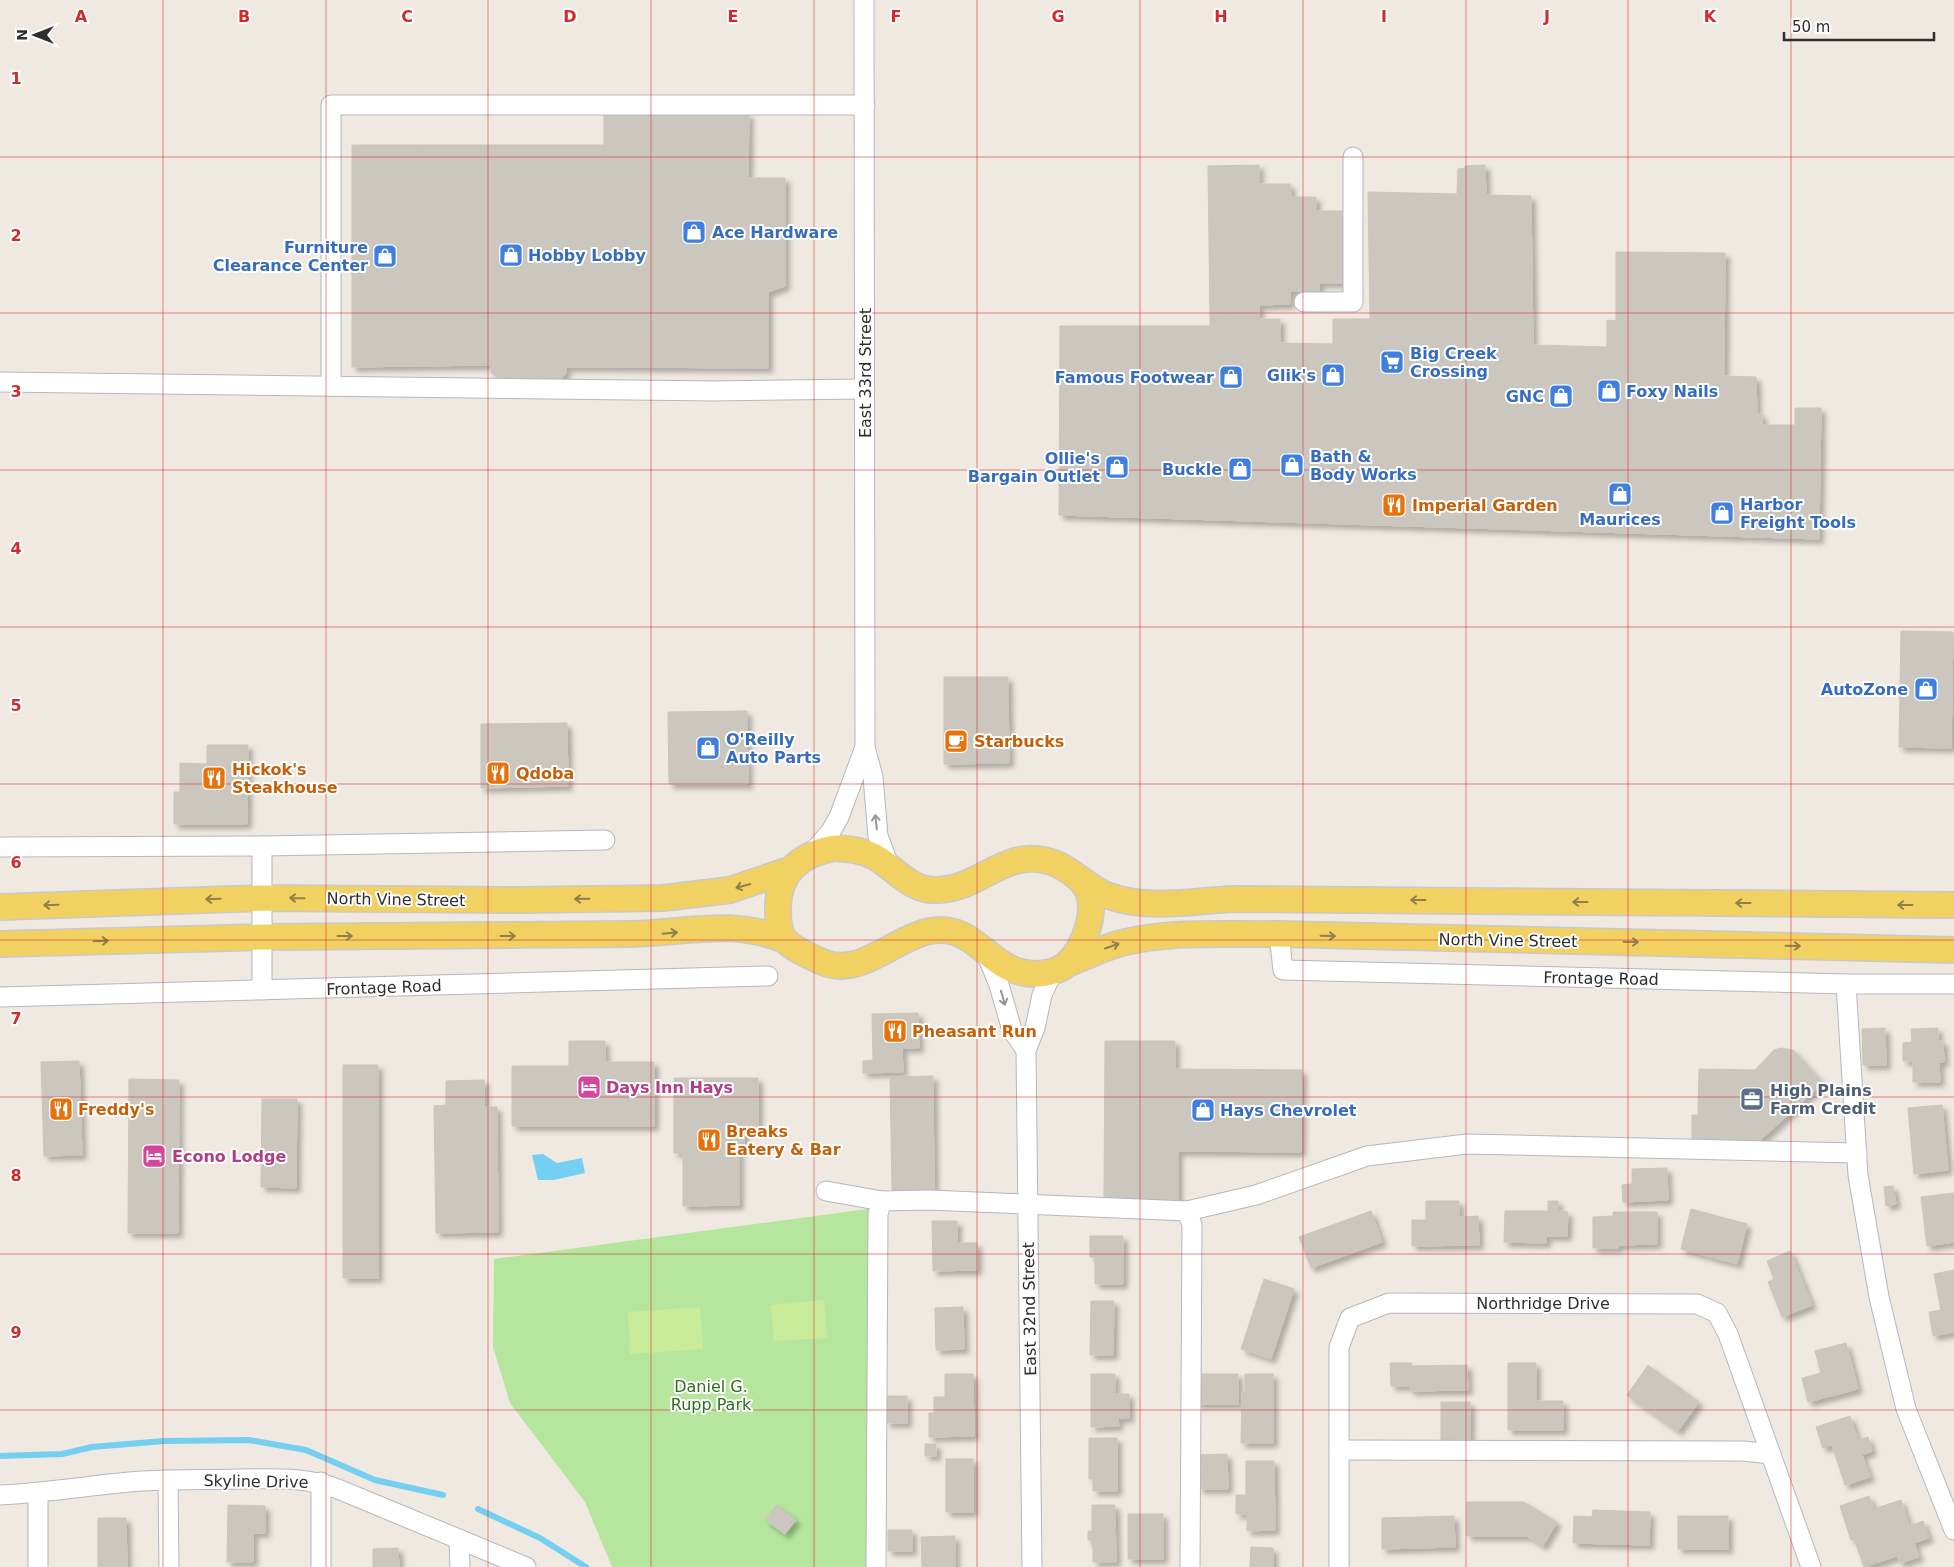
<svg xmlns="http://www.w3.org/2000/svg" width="1954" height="1567" font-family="'DejaVu Sans',sans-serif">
  <defs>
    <filter id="shadow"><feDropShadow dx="4.5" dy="4.5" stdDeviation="2.5" flood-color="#0004"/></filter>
  </defs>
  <rect width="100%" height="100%" fill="#efe9e1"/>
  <path fill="#b6e59e" d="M875,1208L877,1567H612L585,1502L510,1403L493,1347L494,1259Z"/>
  <g fill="#c9ec9a">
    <path d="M824,1300L827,1338L774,1341L771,1305Z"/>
    <path d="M700,1307L703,1349L630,1354L628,1312Z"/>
  </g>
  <path fill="#75cff0" d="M543,1154L557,1163L582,1158L585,1173L554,1180H538L532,1155Z"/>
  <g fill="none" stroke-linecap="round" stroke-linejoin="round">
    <g stroke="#75cff0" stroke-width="6">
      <path d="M0,1456L62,1454L92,1447L164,1441L249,1440L306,1450L375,1480L443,1495"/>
      <path d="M478,1509L540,1538L586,1567"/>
    </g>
  </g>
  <g fill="#cbc7bf" stroke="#cbc5ba" filter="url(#shadow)">
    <path d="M604,113L749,114L748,178H785V286L768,292V368L604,367Z"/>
    <path d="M352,145H417V366L352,367Z"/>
    <path d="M417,145H604V367H566V374L560,380L501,379L491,373V365L417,366Z"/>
    <path d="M1259,165V184H1290L1291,197H1316V211H1343L1344,283H1319V291H1290V304L1259,305V319L1210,320L1208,166Z"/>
    <path d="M1485,165L1486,195L1531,196L1533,345L1607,347V320L1616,321V252L1725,253L1724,376L1756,377L1757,414H1762V425H1795V408H1821L1819,539L1059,515L1060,326H1210V320L1280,319V343L1333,344V319H1370L1368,192L1457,194L1458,169L1465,168V166Z"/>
    <path d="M1901,631L1953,632L1951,748L1899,747Z"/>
    <path d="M944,677H1008L1009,763L944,764Z"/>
    <path d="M747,711L748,784H669L668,712Z"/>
    <path d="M567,723L568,786L481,788V724Z"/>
    <path d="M207,745H248L247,824H174V792H180V763L207,764Z"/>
    <path d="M918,1013L919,1048H902L903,1072L863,1073V1061L873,1060L872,1014Z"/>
    <path d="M1885,1028L1886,1065H1863L1862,1029Z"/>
    <path d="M1938,1028V1041H1943L1944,1062H1939L1940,1082H1913V1061H1903V1043L1912,1042L1911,1029Z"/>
    <path d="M569,1041H605V1062H654V1126H512V1066H569Z"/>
    <path d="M1105,1041H1175V1069L1302,1070L1301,1152L1178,1151V1202L1104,1201Z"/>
    <path d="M1781,1048L1793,1050L1823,1083L1754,1146H1692V1115H1698L1699,1069L1755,1070L1774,1050Z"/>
    <path d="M79,1061L82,1155L44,1156L41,1062Z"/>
    <rect x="343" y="1065" width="35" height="213"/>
    <path d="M933,1076L934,1190H892L890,1077Z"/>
    <path d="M674,1078H758V1130H744V1149H739V1205L683,1206V1153H674Z"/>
    <path d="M129,1079L179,1080L178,1233H128Z"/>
    <path d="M484,1080V1107H497L498,1232L436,1233L434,1106L446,1105V1081Z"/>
    <path d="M262,1099H297L296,1188L261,1187Z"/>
    <path d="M1942,1105L1948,1170L1914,1174L1908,1108Z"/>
    <path d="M1667,1168L1668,1200L1623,1202L1622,1185L1632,1184V1169Z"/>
    <path d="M1893,1186L1896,1204L1886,1206L1884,1187Z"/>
    <path d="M1954,1193V1242L1927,1246L1921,1197Z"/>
    <path d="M1426,1201H1459V1217L1478,1216L1479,1245L1412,1246V1220H1426Z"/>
    <path d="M1548,1201H1558V1211L1568,1212L1567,1236H1546V1243L1504,1242L1505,1211H1548Z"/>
    <path d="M1691,1209L1747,1224L1737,1264L1681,1249Z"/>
    <path d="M1371,1211L1382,1242L1311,1268L1299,1237Z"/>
    <path d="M1613,1212H1657V1244L1618,1245V1248H1593V1217L1613,1216Z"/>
    <path d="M932,1221H957V1243H977V1270L933,1271Z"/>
    <path d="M1090,1236H1123V1284H1095V1257H1090Z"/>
    <path d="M1790,1251L1812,1305L1782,1317L1768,1282L1774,1279L1767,1261Z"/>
    <path d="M1954,1270V1332L1933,1336L1929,1312L1941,1310L1934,1274Z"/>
    <path d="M1264,1279L1294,1289L1271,1359L1241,1349Z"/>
    <path d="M1091,1301H1114L1113,1355H1090Z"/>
    <path d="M963,1307L964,1349L936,1350L935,1308Z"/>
    <path d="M1846,1343L1858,1389L1808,1402L1802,1378L1821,1373L1815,1351Z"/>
    <path d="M1390,1363H1412L1411,1366L1467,1365L1468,1390L1410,1391V1386H1391Z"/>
    <path d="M1508,1363H1536V1401H1563V1430H1508Z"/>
    <path d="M1648,1365L1699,1402L1678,1431L1627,1395Z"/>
    <path d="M945,1374H973L974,1436L929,1437V1413H934V1397H945Z"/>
    <path d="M1091,1374H1115V1394H1129V1418H1118L1119,1426L1091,1427Z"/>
    <rect x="1196" y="1374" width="42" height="30"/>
    <path d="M1245,1374H1273V1443H1241L1242,1393H1245Z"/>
    <rect x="886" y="1396" width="21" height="27"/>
    <rect x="1441" y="1402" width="29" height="42"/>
    <path d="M1850,1416L1858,1440L1868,1437L1872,1451L1862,1455L1870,1477L1845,1485L1832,1445L1823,1448L1816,1427Z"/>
    <path d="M1089,1438H1117V1491H1093V1479H1089Z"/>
    <rect x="925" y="1444" width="11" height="12"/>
    <path d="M1227,1454L1228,1489H1199L1198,1455Z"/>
    <rect x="946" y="1459" width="27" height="53"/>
    <path d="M1246,1461H1274L1275,1530L1247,1531V1514H1236V1495H1246Z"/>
    <path d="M1869,1496L1874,1509L1901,1500L1909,1526L1923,1521L1929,1538L1914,1543L1919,1557L1900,1563L1897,1556L1864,1567L1854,1539L1851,1540L1840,1506Z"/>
    <path d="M1467,1502H1524L1557,1522L1543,1546L1527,1536H1467Z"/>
    <path d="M228,1505L265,1506V1533H253V1562H227Z"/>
    <path d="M776,1505L796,1520L785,1534L765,1520Z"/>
    <path d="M1092,1505H1115L1116,1562H1093V1549L1091,1540H1088V1531H1092Z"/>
    <path d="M1593,1510L1650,1512L1649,1545L1573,1543L1574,1516L1592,1517Z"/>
    <rect x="1128" y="1514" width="35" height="45"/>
    <path d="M1454,1516L1455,1547L1382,1549V1518Z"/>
    <rect x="1678" y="1516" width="50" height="33"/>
    <path d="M98,1518H126L127,1567H98Z"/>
    <rect x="888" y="1530" width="24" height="21"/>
    <path d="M955,1536V1567H922L921,1537Z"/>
    <path d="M1251,1547L1273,1548V1567H1250Z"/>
    <path d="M398,1548L399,1567H373V1549Z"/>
  </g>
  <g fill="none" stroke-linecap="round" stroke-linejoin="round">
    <g stroke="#b4b7c1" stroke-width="21">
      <g id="minor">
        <path d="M864,0L865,747L873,777L878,836L890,868"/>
        <path d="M1304,302H1353V157"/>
        <path d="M0,382L714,391L865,389"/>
        <path d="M331,386V105H865"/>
        <path d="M262,846V990"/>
        <path d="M0,847L262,846L605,840"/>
        <path d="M813,852L831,831L839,817L865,747"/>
        <path d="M1279,934L1283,970L1846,984H1954"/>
        <path d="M986,953L999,985L1012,1030L1026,1050"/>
        <path d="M1846,984L1858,1175L1879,1297L1906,1409L1954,1530"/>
        <path d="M0,997L768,976"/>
        <path d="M826,1191L882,1201"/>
        <path d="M1187,1211L1192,1225L1190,1567"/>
        <path d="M1339,1450L1743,1451L1771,1454"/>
        <path d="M168,1480L169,1567"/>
        <path d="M321,1482V1567"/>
        <path d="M38,1494V1567"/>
        <path d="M0,1495C44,1493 86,1486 129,1482C165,1479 201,1480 237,1479C272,1479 305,1476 338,1489L526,1567"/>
        <path d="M459,1539L460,1567"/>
        <path d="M876,1567L878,1214L882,1201L929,1200L1187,1211L1256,1195L1367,1156L1467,1144L1857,1153"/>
        <path d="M1032,1567L1026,1050L1035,1028L1042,995L1053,971"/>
        <path d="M1339,1567V1347L1350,1318L1389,1303L1697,1304L1717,1313L1728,1334L1811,1567"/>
      </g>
    </g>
    <g stroke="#c9c9c9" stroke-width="28">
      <g id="major">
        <path d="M835,848C849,849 862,850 875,857C896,869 910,891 937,890C984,889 1008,842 1059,865C1070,871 1081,878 1087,889C1098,911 1084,947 1068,963C1057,974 1035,976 1021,972C999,967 984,947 964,936C915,909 872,981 825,963C815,959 791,948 785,940C779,933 778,919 778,911C777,873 800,854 835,848Z"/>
        <path d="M1076,876C1087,883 1097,892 1109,896C1147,910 1194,901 1233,899L1954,905"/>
        <path d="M0,907L262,898L520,900L663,898L730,890L789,870"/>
        <path d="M0,944L262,937L630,934C687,933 730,918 785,940"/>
        <path d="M1067,964C1085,957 1103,948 1121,943C1172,930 1228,935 1279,934L1954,950"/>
      </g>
    </g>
    <use href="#minor" stroke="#fff" stroke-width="19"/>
    <use href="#major" stroke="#f2d163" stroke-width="25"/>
  </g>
  <defs><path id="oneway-shaft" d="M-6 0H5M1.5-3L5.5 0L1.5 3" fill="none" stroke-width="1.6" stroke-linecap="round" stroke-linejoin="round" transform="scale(1.25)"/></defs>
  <g stroke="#969696">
    <use href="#oneway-shaft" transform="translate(876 822) rotate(-97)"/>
    <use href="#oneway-shaft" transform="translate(1003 998) rotate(74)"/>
  </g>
  <g stroke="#908048">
    <use href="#oneway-shaft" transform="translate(743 886) rotate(164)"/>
    <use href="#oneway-shaft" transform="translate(297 898) rotate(-179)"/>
    <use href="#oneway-shaft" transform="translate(213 899) rotate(178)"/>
    <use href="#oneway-shaft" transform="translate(582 899) rotate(179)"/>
    <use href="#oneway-shaft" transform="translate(1418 900) rotate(-180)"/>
    <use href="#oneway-shaft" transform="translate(1580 902) rotate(-180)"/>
    <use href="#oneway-shaft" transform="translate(1743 903) rotate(-180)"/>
    <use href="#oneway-shaft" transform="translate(51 905) rotate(178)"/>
    <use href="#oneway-shaft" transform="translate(1905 905) rotate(-180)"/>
    <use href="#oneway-shaft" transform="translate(670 933) rotate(-5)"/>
    <use href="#oneway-shaft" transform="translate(345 936)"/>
    <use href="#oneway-shaft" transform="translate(508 936)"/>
    <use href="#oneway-shaft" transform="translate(1328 936) rotate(1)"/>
    <use href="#oneway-shaft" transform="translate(101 941) rotate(-2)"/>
    <use href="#oneway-shaft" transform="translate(1631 942) rotate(1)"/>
    <use href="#oneway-shaft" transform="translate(1112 946) rotate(-19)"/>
    <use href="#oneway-shaft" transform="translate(1793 946) rotate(1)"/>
  </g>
  <path fill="none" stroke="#d62828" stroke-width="1" stroke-opacity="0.55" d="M163,0V1567M326,0V1567M488,0V1567M651,0V1567M814,0V1567M977,0V1567M1140,0V1567M1303,0V1567M1466,0V1567M1628,0V1567M1791,0V1567M0,157H1954M0,313H1954M0,470H1954M0,627H1954M0,784H1954M0,940H1954M0,1097H1954M0,1254H1954M0,1410H1954"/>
  <defs>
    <g id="shop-square" transform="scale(1.25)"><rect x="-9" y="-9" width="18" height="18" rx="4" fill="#3f7fe0" stroke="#fff"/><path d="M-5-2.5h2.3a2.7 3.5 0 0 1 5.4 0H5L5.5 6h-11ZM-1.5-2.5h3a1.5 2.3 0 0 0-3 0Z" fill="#fff"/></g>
    <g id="supermarket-square" transform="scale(1.25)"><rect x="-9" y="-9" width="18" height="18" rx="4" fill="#3f7fe0" stroke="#fff"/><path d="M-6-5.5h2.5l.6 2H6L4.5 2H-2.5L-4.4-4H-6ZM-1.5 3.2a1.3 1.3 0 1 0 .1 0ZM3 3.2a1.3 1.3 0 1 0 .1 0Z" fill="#fff"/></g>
    <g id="restaurant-square" transform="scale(1.25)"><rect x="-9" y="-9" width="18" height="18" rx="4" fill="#e8710a" stroke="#fff"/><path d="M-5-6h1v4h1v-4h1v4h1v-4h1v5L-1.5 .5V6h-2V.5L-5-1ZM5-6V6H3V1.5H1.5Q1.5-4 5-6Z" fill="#fff"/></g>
    <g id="cafe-square" transform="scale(1.25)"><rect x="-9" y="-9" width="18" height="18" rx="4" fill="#e8710a" stroke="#fff"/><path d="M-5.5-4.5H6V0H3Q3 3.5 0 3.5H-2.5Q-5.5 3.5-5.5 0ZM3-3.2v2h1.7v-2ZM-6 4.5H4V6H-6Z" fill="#fff"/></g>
    <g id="hotel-square" transform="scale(1.25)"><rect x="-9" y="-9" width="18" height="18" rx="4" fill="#d1479c" stroke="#fff"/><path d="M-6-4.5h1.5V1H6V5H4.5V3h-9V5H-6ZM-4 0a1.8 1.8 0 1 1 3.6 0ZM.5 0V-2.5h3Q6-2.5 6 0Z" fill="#fff"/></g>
    <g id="office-square" transform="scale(1.25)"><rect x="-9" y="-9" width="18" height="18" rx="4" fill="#5c6f8a" stroke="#fff"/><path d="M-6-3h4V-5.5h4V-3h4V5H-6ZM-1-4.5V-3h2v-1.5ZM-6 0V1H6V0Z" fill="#fff"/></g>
  </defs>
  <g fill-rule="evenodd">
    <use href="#shop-square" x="694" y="232"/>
    <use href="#shop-square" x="511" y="255"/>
    <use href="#shop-square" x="385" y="256"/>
    <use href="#supermarket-square" x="1392" y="362"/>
    <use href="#shop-square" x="1333" y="375"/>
    <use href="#shop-square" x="1231" y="377"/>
    <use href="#shop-square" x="1609" y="391"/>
    <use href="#shop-square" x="1561" y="396"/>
    <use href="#shop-square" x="1292" y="465"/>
    <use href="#shop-square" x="1117" y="467"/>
    <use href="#shop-square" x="1240" y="469"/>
    <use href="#shop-square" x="1620" y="494"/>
    <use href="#restaurant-square" x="1394" y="505"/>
    <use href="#shop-square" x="1722" y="513"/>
    <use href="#shop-square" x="1926" y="689"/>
    <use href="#cafe-square" x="956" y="741"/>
    <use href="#shop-square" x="708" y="748"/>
    <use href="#restaurant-square" x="498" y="773"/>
    <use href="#restaurant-square" x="214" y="778"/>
    <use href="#restaurant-square" x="895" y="1031"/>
    <use href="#hotel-square" x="589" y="1087"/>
    <use href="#office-square" x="1752" y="1099"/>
    <use href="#restaurant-square" x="61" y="1109"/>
    <use href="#shop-square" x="1203" y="1110"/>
    <use href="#restaurant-square" x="709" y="1140"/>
    <use href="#hotel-square" x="154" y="1156"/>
  </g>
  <g text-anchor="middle" stroke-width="4" stroke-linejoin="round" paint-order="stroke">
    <g font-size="16" font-weight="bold" fill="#366cbe" stroke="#fff" text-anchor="start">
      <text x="712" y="238">Ace Hardware</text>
      <text x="368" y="253" text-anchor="end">Furniture<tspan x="368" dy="18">Clearance Center</tspan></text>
      <text x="528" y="261">Hobby Lobby</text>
      <text x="1410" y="359">Big Creek<tspan x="1410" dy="18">Crossing</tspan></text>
      <text x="1316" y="381" text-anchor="end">Glik's</text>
      <text x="1214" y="383" text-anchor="end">Famous Footwear</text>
      <text x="1626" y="397">Foxy Nails</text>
      <text x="1544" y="402" text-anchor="end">GNC</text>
      <text x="1310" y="462">Bath &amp;<tspan x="1310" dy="18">Body Works</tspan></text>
      <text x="1100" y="464" text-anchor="end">Ollie's<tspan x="1100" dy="18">Bargain Outlet</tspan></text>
      <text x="1222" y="475" text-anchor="end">Buckle</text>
      <text x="1740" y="510">Harbor<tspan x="1740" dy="18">Freight Tools</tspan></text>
      <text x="1620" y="525" text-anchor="middle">Maurices</text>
      <text x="1908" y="695" text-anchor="end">AutoZone</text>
      <text x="726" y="745">O'Reilly<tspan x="726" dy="18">Auto Parts</tspan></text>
      <text x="1220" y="1116">Hays Chevrolet</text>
    </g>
    <g font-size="16" fill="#2e2e2e" stroke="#fff">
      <text transform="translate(865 373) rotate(-90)" y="6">East 33rd Street</text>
      <text transform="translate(396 899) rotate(1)" y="6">North Vine Street</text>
      <text transform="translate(1508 940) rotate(1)" y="6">North Vine Street</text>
      <text transform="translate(1601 978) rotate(1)" y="6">Frontage Road</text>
      <text transform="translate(384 987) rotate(-2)" y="6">Frontage Road</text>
      <text x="1543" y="1309">Northridge Drive</text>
      <text transform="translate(1029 1309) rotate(-91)" y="6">East 32nd Street</text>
      <text transform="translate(256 1481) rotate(1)" y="6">Skyline Drive</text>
    </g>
    <g font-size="16" font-weight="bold" fill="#c56008" stroke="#fff" text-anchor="start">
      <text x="1412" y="511">Imperial Garden</text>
      <text x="974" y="747">Starbucks</text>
      <text x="232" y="775">Hickok's<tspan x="232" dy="18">Steakhouse</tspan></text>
      <text x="516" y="779">Qdoba</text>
      <text x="912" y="1037">Pheasant Run</text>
      <text x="78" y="1115">Freddy's</text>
      <text x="726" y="1137">Breaks<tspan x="726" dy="18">Eatery &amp; Bar</tspan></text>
    </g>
    <g font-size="16" font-weight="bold" fill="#b23c85" stroke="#fff" text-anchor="start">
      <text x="606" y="1093">Days Inn Hays</text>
      <text x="172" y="1162">Econo Lodge</text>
    </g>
    <g font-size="16" font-weight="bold" fill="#4e5e75" stroke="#fff" text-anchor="start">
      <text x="1770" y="1096">High Plains<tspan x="1770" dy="18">Farm Credit</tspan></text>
    </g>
    <g font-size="16" fill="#2c6e1b" stroke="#fff">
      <text x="711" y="1392">Daniel G.<tspan x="711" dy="18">Rupp Park</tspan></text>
    </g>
  </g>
  <g font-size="16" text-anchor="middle" font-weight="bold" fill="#d62828" stroke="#fff" stroke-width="4" stroke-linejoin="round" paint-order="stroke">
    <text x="81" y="22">A</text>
    <text x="244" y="22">B</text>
    <text x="407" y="22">C</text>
    <text x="570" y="22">D</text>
    <text x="733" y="22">E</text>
    <text x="896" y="22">F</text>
    <text x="1058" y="22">G</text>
    <text x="1221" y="22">H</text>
    <text x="1384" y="22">I</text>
    <text x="1547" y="22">J</text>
    <text x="1710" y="22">K</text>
    <text x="16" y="84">1</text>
    <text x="16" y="241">2</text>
    <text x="16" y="397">3</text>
    <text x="16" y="554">4</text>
    <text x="16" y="711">5</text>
    <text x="16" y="868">6</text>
    <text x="16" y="1024">7</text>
    <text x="16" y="1181">8</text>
    <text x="16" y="1338">9</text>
  </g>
  <g transform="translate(35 35) rotate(270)" stroke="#ffffff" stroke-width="4" paint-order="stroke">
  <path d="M0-4L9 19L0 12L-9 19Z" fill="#2e2e2e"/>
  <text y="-8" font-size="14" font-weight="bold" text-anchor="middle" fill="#2e2e2e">N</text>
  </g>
  <path d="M1784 32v8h150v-8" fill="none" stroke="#2e2e2e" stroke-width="2.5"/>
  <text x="1792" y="32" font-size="15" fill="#2e2e2e" stroke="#ffffff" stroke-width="4" paint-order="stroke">50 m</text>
</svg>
